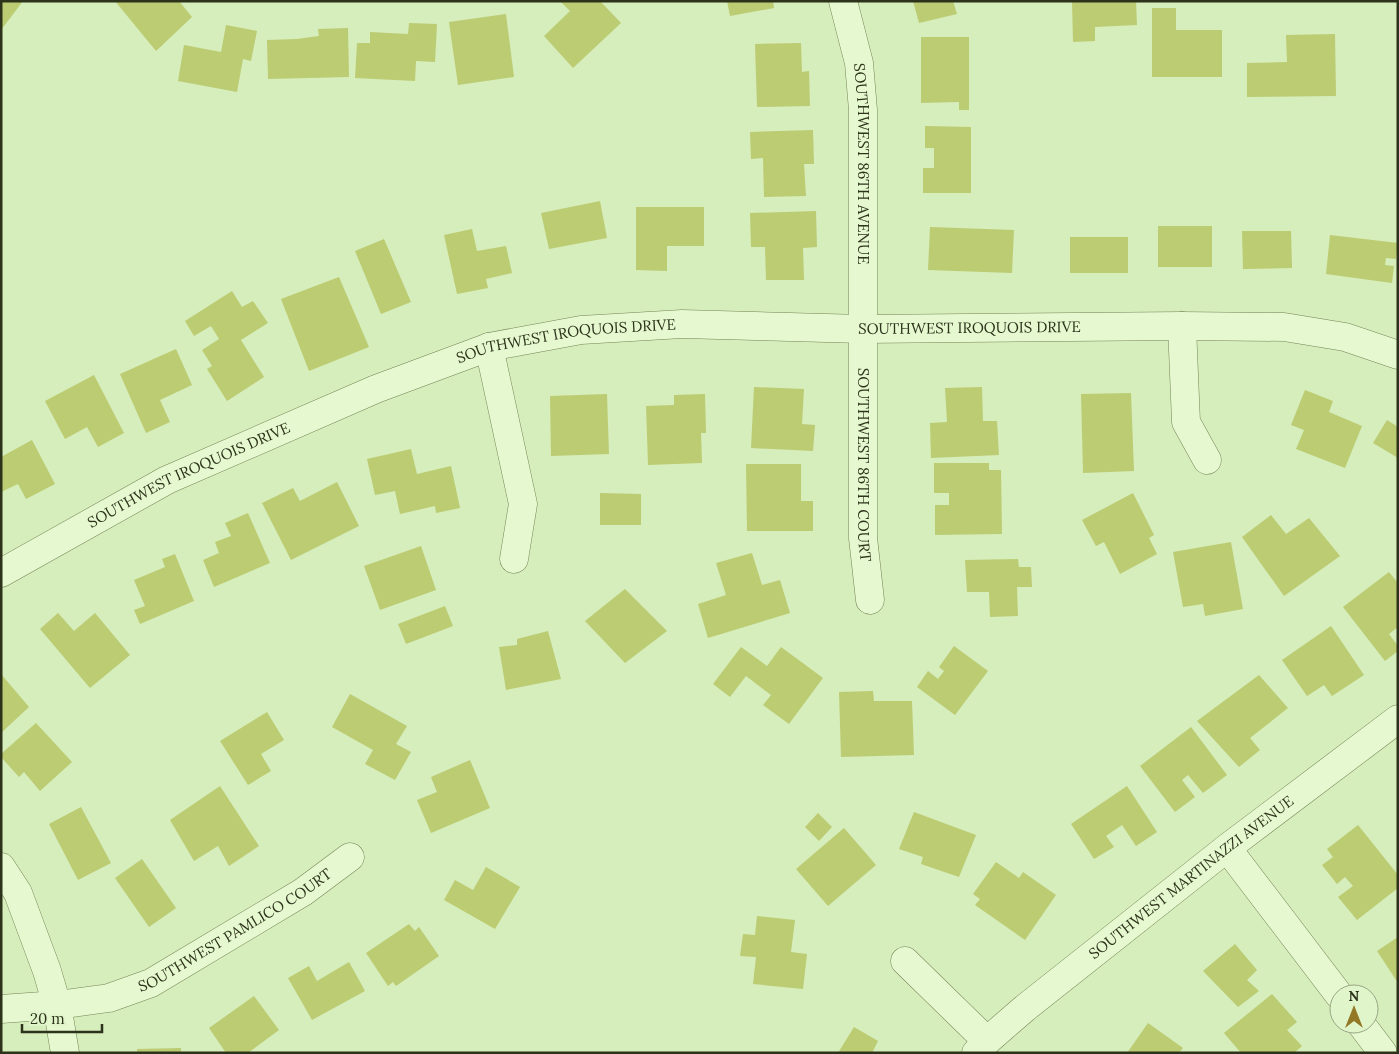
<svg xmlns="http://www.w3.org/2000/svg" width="1399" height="1054" font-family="Lora,serif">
  <rect width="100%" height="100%" fill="#d6edbc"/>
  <g fill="#bccc72">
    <path d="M1,1H23L1,30Z"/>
    <path d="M115,1H179L192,17L156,51Z"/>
    <path d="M560,1H600L621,23L573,68L544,36L570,11Z"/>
    <path d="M727,1H773L774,8L730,16Z"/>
    <path d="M913,1H953L957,14L919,23Z"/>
    <path d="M1072,1H1136L1137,25L1095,27V41L1073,42Z"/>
    <path d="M1152,8H1176V30H1222V77H1152Z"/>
    <path d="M506,14L514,77L458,85L449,22Z"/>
    <path d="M409,23L437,24L435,62L416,61L415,81L355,78L357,43H370V32L408,34Z"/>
    <path d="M226,25L257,31L251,61L243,59L237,92L178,81L184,45L221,52Z"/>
    <path d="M348,28L349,77L268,79L267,40L297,39L319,36L318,29Z"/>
    <path d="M1335,34L1336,96L1247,97V63L1287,62L1286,35Z"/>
    <path d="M921,37H969V110H959V102L921,103Z"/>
    <path d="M801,43L802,72L809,71L810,106L757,107L755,44Z"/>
    <path d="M925,126L971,127V193H923V168H934V148H925Z"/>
    <path d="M813,130L814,164H804L806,196L764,197L763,158L751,159L750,132Z"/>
    <path d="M600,201L607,238L549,249L541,213Z"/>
    <path d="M636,207H704V246H667V271L636,270Z"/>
    <path d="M816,211L817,247L803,248L804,280H766L765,247H751L750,213Z"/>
    <rect x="1158" y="226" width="54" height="41"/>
    <path d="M930,227L1014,230L1012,273L928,270Z"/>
    <path d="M472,229L477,251L506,246L512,273L486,279L488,288L457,294L444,235Z"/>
    <path d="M1242,231H1291L1292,268L1243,269Z"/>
    <path d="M1330,235L1398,243L1396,259L1386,258L1385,265L1394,266L1392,283L1326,274Z"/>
    <rect x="1070" y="237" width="58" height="36"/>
    <path d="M384,239L411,302L381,314L355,251Z"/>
    <path d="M339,277L369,347L309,371L281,299Z"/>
    <path d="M232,291L242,307L253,301L268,323L241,340L264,377L227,401L207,369L212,366L202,350L219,339L211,326L194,336L185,321Z"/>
    <path d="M176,349L192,385L160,400L170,422L146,433L120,374Z"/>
    <path d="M94,375L124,433L98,447L87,427L65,439L45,401Z"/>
    <path d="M754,387L804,389L802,424L815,425L813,451L751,448Z"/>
    <path d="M982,387L983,421H997L999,455L931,458L930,423L947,422L945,388Z"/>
    <path d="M1305,390L1333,401L1329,412L1362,426L1345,468L1296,449L1304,430L1291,425Z"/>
    <path d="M1131,393L1134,471L1083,473L1081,394Z"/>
    <path d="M607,394L609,454L551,456L550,396Z"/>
    <path d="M705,394L706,433H701L702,463L648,465L646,406L674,405V395Z"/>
    <path d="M1387,420L1398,427V458L1373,443Z"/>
    <path d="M32,440L55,484L26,499L18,484L1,492V457Z"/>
    <path d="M411,449L417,474L451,466L460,508L436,513L435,506L400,514L395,491L375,495L367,459Z"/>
    <path d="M934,463H989V470H1001L1002,534L935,535V505H949V493H934Z"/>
    <path d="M746,464H801V501H813V531H747Z"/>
    <path d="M337,482L359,526L291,560L262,503L293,488L300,501Z"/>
    <path d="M600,493L641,494V525H600Z"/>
    <path d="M1133,493L1154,535L1149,538L1157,554L1120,574L1104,542L1096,546L1082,520Z"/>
    <path d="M248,513L270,563L214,587L203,560L219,553L215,542L231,536L225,523Z"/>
    <path d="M1271,515L1286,534L1309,518L1340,556L1284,596L1242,537Z"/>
    <path d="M1231,542L1243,609L1205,616L1203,604L1183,607L1173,552Z"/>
    <path d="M421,546L436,590L380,610L364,566Z"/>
    <path d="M752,553L762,585L780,580L790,613L708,638L698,604L726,595L716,563Z"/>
    <path d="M175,554L194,601L140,624L134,610L145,606L134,580L165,567L162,559Z"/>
    <path d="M1018,559L1019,567H1031L1032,587H1017L1018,616L990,617L989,592H967L965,560Z"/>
    <path d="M1389,572L1398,583V627L1389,634L1398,646V651L1385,661L1343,607Z"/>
    <path d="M625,589L667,631L625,663L585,621Z"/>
    <path d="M445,606L453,626L406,644L398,624Z"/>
    <path d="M58,613L74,631L95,613L130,655L90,688L40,629Z"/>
    <path d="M1331,626L1364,675L1332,696L1324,685L1307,696L1282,660Z"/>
    <path d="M548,631L561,679L506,690L499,647L517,645V639Z"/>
    <path d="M954,646L988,671L955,715L917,687L928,671L938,679L944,671L939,667Z"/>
    <path d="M741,647L767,666L781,647L823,678L789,724L763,705L771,695L746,676L730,697L713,684Z"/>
    <path d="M1,674L29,707L1,733Z"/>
    <path d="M1259,675L1288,708L1250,738L1260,750L1239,767L1197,721Z"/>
    <path d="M873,691L874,701H912L914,755L841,757L839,692Z"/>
    <path d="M350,694L407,726L396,744L411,752L395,780L365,764L373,750L332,727Z"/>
    <path d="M267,712L284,740L261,754L271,771L248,785L220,741Z"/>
    <path d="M36,723L72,762L40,791L24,772L19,777L1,757V754Z"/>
    <path d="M1191,727L1227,775L1203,793L1188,775L1182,780L1195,797L1175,812L1140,766Z"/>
    <path d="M470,760L490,808L431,833L417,800L437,792L431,777Z"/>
    <path d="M220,786L259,846L229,866L218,846L194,861L170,820Z"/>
    <path d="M1127,786L1157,832L1136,846L1122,825L1106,836L1114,847L1094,859L1071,824Z"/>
    <path d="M81,807L111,863L78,880L49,824Z"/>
    <path d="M914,812L976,835L959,877L921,864L923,857L899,849Z"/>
    <path d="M818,813L832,827L819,841L805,827Z"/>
    <path d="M1358,825L1398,875V888L1357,920L1338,897L1353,886L1345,877L1337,884L1322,865L1333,857L1327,849Z"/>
    <path d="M844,828L876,865L828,906L796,869Z"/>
    <path d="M142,859L176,908L149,927L115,878Z"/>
    <path d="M996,862L1019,878L1023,872L1056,895L1025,940L975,905L980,899L973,894Z"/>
    <path d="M486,867L520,887L495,929L444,900L455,880L473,890Z"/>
    <path d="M757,916L795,920L791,952L807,954L803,989L753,984L756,957L740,956L743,934L755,935Z"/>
    <path d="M409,924L415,931L419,927L439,956L396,986L393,982L388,986L366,953Z"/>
    <path d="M1398,937V983L1377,951Z"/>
    <path d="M1235,944L1257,970L1247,980L1259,991L1238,1007L1203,971Z"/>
    <path d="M349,962L365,991L312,1020L288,978L309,966L317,981Z"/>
    <path d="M1272,994L1297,1022L1287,1030L1302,1046L1294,1053H1241L1224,1033Z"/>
    <path d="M254,996L279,1030L248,1053H226L209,1028Z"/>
    <path d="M1148,1023L1183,1048L1179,1053H1127Z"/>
    <path d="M854,1027L878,1041L872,1053H838Z"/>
    <path d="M181,1048V1053H137V1049Z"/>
  </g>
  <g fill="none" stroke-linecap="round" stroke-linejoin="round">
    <g stroke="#778456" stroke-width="29">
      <g id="street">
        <path id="s1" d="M843,1L859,63L863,110V538L870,600"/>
        <path d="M1182,326L1186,422L1207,460"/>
        <path d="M489,347L523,504L514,559"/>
        <path id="s2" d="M1,573L167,480L376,389L489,347L581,330L682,324L863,329L1182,326L1284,327L1345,337L1398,355"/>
        <path d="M1227,848L1339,995"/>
        <path d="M1,867L18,893L47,971L57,1005L65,1053"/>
        <path d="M905,961L987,1041"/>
        <path id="s3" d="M1,1009L57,1005L109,998L151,983L303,892L350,857"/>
        <path d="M1361,1024L1383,1053"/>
        <path id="s4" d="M976,1053L987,1041L1025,1008L1227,848L1398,719"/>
      </g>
    </g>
    <use href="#street" stroke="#e5f8cf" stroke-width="28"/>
  </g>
  <g text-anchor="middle" stroke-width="4" stroke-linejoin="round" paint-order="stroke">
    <g font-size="15" fill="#2d331b" stroke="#e1f5cb">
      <text dy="5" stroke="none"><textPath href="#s1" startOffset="165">SOUTHWEST 86TH AVENUE</textPath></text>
      <text dy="5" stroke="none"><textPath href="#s2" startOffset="1021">SOUTHWEST IROQUOIS DRIVE</textPath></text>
      <text dy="5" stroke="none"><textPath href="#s2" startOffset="616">SOUTHWEST IROQUOIS DRIVE</textPath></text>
      <text dy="5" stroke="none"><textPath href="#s1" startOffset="466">SOUTHWEST 86TH COURT</textPath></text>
      <text dy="5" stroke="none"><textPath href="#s2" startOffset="212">SOUTHWEST IROQUOIS DRIVE</textPath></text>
      <text dy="5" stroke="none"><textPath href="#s4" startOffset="278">SOUTHWEST MARTINAZZI AVENUE</textPath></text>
      <text dy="5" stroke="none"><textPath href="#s3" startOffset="252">SOUTHWEST PAMLICO COURT</textPath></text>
    </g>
  </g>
  <rect width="1399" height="1054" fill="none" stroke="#2d331b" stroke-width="5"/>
  <g transform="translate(1354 1009)"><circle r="24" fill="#e1f5cb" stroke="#99a785"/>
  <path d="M0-4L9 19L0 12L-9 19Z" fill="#937826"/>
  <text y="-8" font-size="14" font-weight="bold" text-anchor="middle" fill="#2d331b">N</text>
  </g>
  <path d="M22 1024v8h80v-8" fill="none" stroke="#2d331b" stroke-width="2.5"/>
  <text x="30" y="1024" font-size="15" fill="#2d331b" stroke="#e1f5cb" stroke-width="4" paint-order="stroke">20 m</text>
</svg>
